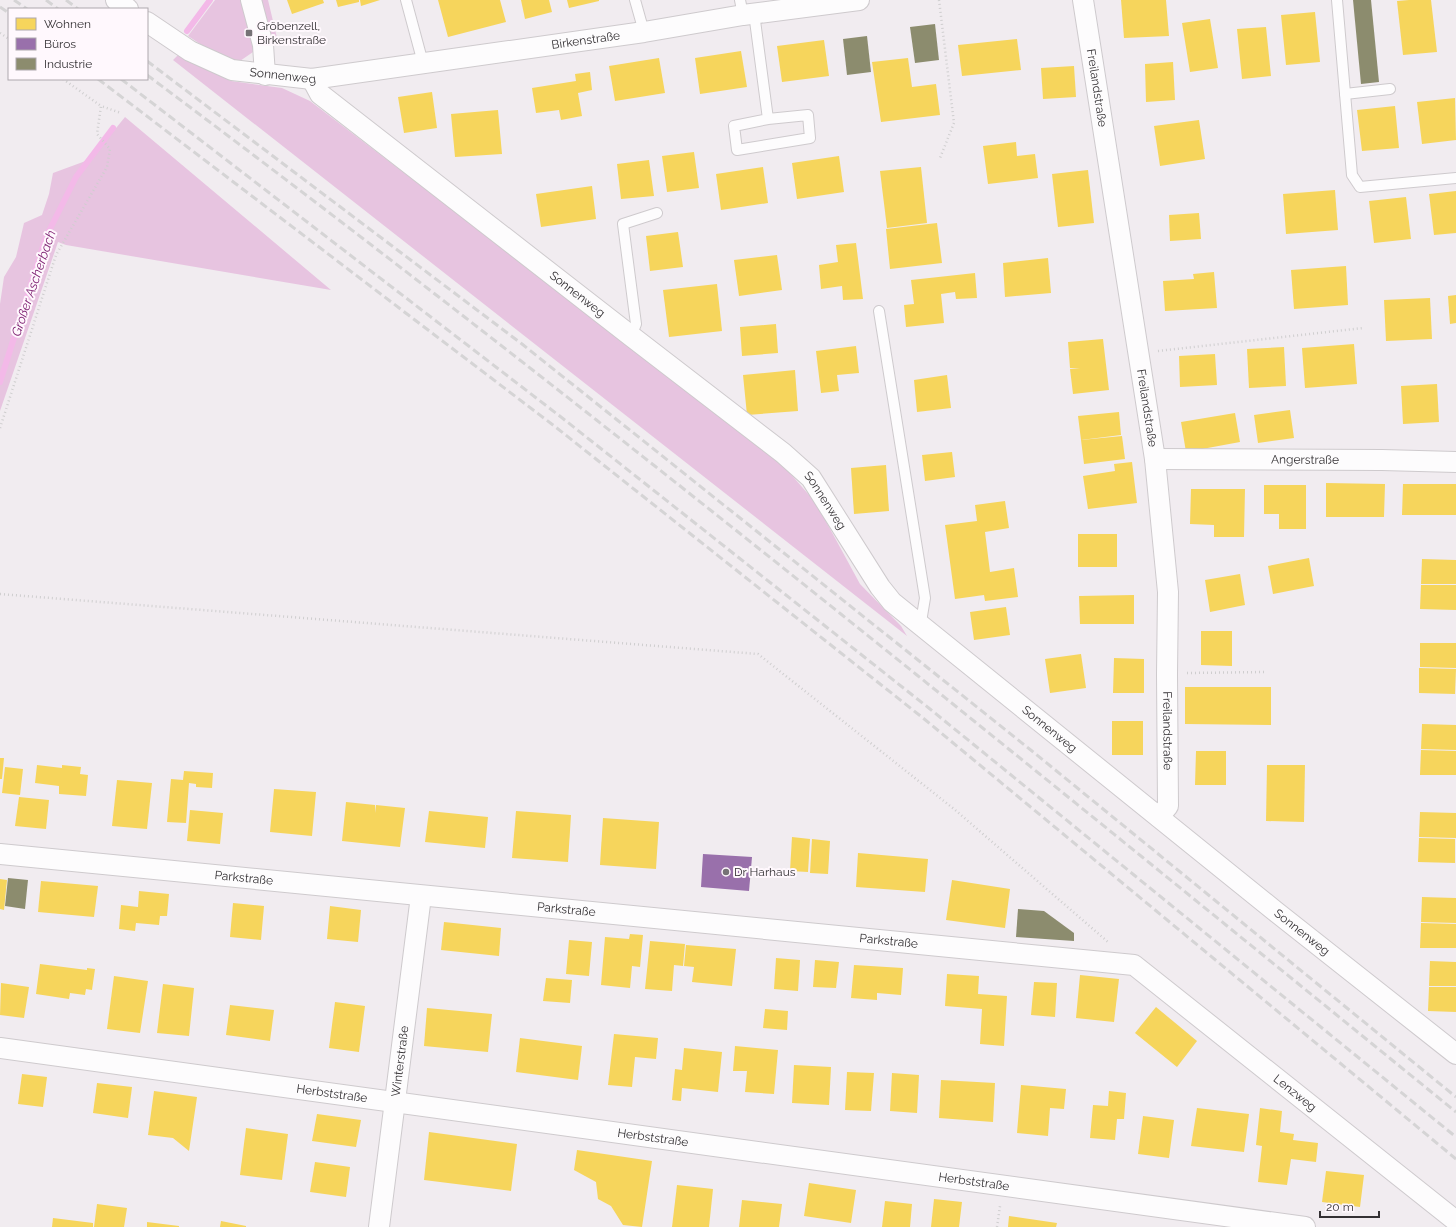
<svg xmlns="http://www.w3.org/2000/svg" width="1456" height="1227" font-family="Raleway,sans-serif">
  <rect width="100%" height="100%" fill="#f1ecf0"/>
  <g fill="#e7c4e0">
    <path d="M215,0H268L278,42L258,40L253,52L240,61L220,57L188,36Z"/>
    <path d="M179,54L231,81L282,88L310,101L775,456L816,503L860,584L901,626L907,636L173,60Z"/>
    <path d="M125,117L331,290L66,245L58,242L0,411V304L4,277L16,257L24,223L42,215L49,194L53,173L91,159Z"/>
  </g>
  <g fill="#f6d55c">
    <path d="M287,0H323L324,3L292,14Z"/>
    <path d="M336,0H359V2L338,7Z"/>
    <path d="M360,0H380L361,6Z"/>
    <path d="M438,0H500L506,22L448,37Z"/>
    <path d="M521,0H549L552,12L525,19Z"/>
    <path d="M567,0H599V1L569,8Z"/>
    <path d="M1121,0H1166L1169,36L1124,38Z"/>
    <path d="M1409,0H1431L1437,52L1403,55L1397,1Z"/>
    <path d="M1315,12L1320,62L1286,65L1281,15Z"/>
    <path d="M1210,19L1218,68L1190,72L1182,23Z"/>
    <path d="M1266,27L1271,76L1242,79L1237,29Z"/>
    <path d="M1017,39L1021,70L962,76L958,45Z"/>
    <path d="M824,40L829,76L782,82L777,46Z"/>
    <path d="M741,51L747,87L700,94L695,58Z"/>
    <path d="M659,58L665,93L615,101L609,66Z"/>
    <path d="M908,58L912,87L936,84L940,115L881,122L872,62Z"/>
    <path d="M1173,62L1175,100L1146,102L1145,64Z"/>
    <path d="M1074,66L1076,97L1043,99L1041,68Z"/>
    <path d="M590,72L592,90L578,93L582,116L561,120L559,110L536,113L532,88L576,81L575,74Z"/>
    <path d="M432,92L437,128L404,133L398,97Z"/>
    <path d="M1455,98L1456,140L1422,144L1417,102Z"/>
    <path d="M1395,106L1399,148L1362,151L1357,110Z"/>
    <path d="M498,110L502,154L455,157L451,114Z"/>
    <path d="M1199,120L1205,159L1160,166L1154,126Z"/>
    <path d="M1016,142L1017,156L1035,154L1038,178L988,184L983,146Z"/>
    <path d="M694,152L699,188L667,192L662,156Z"/>
    <path d="M839,156L844,192L797,199L792,163Z"/>
    <path d="M649,160L654,196L621,199L617,164Z"/>
    <path d="M763,167L768,203L721,210L716,174Z"/>
    <path d="M921,167L927,223L887,228L880,171Z"/>
    <path d="M1088,170L1094,223L1058,227L1052,174Z"/>
    <path d="M592,186L596,219L541,227L536,194Z"/>
    <path d="M1335,190L1338,230L1286,234L1283,194Z"/>
    <path d="M1456,191V233L1434,235L1429,194Z"/>
    <path d="M1406,197L1411,239L1374,243L1369,201Z"/>
    <path d="M1199,213L1201,239L1170,241L1169,215Z"/>
    <path d="M937,223L942,263L890,269L886,229Z"/>
    <path d="M678,232L683,267L650,271L646,236Z"/>
    <path d="M856,243L863,299L843,300L842,286L821,289L819,265L838,262L836,245Z"/>
    <path d="M777,255L782,290L739,296L734,260Z"/>
    <path d="M1048,258L1051,293L1005,297L1003,263Z"/>
    <path d="M1346,266L1348,305L1294,309L1291,270Z"/>
    <path d="M1214,272L1217,308L1165,311L1163,281L1194,279L1193,274Z"/>
    <path d="M975,273L977,298L956,299L955,292L941,294L944,323L906,327L904,305L914,304L911,280Z"/>
    <path d="M717,284L722,331L669,337L663,290Z"/>
    <path d="M1456,295V323L1450,324L1448,296Z"/>
    <path d="M1430,298L1432,339L1386,341L1384,300Z"/>
    <path d="M776,324L778,353L742,356L740,327Z"/>
    <path d="M1103,339L1109,390L1073,394L1070,369L1080,368H1070L1068,342Z"/>
    <path d="M1354,344L1357,384L1305,388L1302,348Z"/>
    <path d="M856,346L859,373L837,375L839,391L821,393L816,351Z"/>
    <path d="M1284,347L1286,386L1249,388L1247,349Z"/>
    <path d="M1215,354L1217,385L1180,387L1179,356Z"/>
    <path d="M795,370L798,411L747,415L743,375Z"/>
    <path d="M947,375L951,408L917,412L914,380Z"/>
    <path d="M1437,384L1439,422L1403,424L1401,386Z"/>
    <path d="M1290,410L1294,438L1258,443L1254,415Z"/>
    <path d="M1119,412L1121,435L1081,440L1078,416Z"/>
    <path d="M1235,413L1240,442L1186,452L1181,422Z"/>
    <path d="M1122,436L1125,459L1084,464L1081,440Z"/>
    <path d="M952,452L955,477L925,481L922,455Z"/>
    <path d="M1132,462L1137,503L1088,509L1083,476L1115,471L1114,464Z"/>
    <path d="M886,465L889,511L854,514L851,468Z"/>
    <path d="M1326,483L1385,484L1384,517H1326Z"/>
    <path d="M1403,484H1456V515H1402Z"/>
    <path d="M1264,485H1306V529H1279V514H1264Z"/>
    <path d="M1191,489H1245L1244,537H1214V525L1190,524Z"/>
    <path d="M1005,501L1009,528L985,532L990,572L1014,568L1018,597L985,601L984,595L955,599L945,525L977,521L975,505Z"/>
    <rect x="1078" y="534" width="39" height="33"/>
    <path d="M1309,558L1314,586L1273,594L1268,566Z"/>
    <path d="M1422,559L1456,560V584H1421Z"/>
    <path d="M1240,574L1245,605L1210,612L1205,580Z"/>
    <path d="M1421,585H1456V610L1420,609Z"/>
    <path d="M1134,595V624H1080L1079,596Z"/>
    <path d="M1006,607L1010,635L974,640L970,612Z"/>
    <path d="M1201,631H1232V666L1201,665Z"/>
    <path d="M1420,643H1456V668L1420,667Z"/>
    <path d="M1081,654L1086,688L1050,693L1045,659Z"/>
    <path d="M1114,658L1144,659V693H1113Z"/>
    <path d="M1419,668L1456,669L1455,694L1419,693Z"/>
    <path d="M1185,687H1271V725L1185,724Z"/>
    <rect x="1112" y="721" width="31" height="34"/>
    <path d="M1422,724L1456,725V750L1421,749Z"/>
    <path d="M1421,750L1456,751V775H1420Z"/>
    <path d="M1196,751H1226V785H1195Z"/>
    <path d="M0,758H4L2,779H0Z"/>
    <path d="M37,765L62,768V765L81,767L80,774L88,775L86,796L59,794V786L35,783Z"/>
    <path d="M1267,765H1305L1304,822L1266,821Z"/>
    <path d="M5,767L23,769L20,795L2,793Z"/>
    <path d="M184,771L213,773L212,788L196,787V784L189,783L186,823L167,822L171,779L183,780Z"/>
    <path d="M117,780L152,783L147,829L112,826Z"/>
    <path d="M274,789L316,792L312,836L270,832Z"/>
    <path d="M19,797L49,800L46,829L15,826Z"/>
    <path d="M346,802L375,805V813L376,805L405,808L400,847L342,841Z"/>
    <path d="M190,810L223,813L220,844L187,841Z"/>
    <path d="M429,811L488,817L485,848L425,842Z"/>
    <path d="M516,811L571,815L568,862L512,858Z"/>
    <path d="M1420,812L1456,813V838L1419,837Z"/>
    <path d="M603,818L659,822L656,869L600,865Z"/>
    <path d="M792,837L810,839L808,872L790,871Z"/>
    <path d="M1419,838L1455,839V863L1418,862Z"/>
    <path d="M812,839L830,841L828,874L810,873Z"/>
    <path d="M858,853L928,859L925,892L856,887Z"/>
    <path d="M0,879L7,880L4,910L0,909Z"/>
    <path d="M952,880L1010,889L1005,928L946,920Z"/>
    <path d="M41,881L98,886L94,917L38,912Z"/>
    <path d="M139,891L169,894L167,916H160L159,925L136,923L135,931L119,929L121,905L138,907Z"/>
    <path d="M1422,897L1456,898V923L1421,922Z"/>
    <path d="M233,903L264,906L261,940L230,937Z"/>
    <path d="M330,906L361,910L358,942L327,939Z"/>
    <path d="M444,922L501,928L499,956L441,950Z"/>
    <path d="M1421,923L1456,924V948H1420Z"/>
    <path d="M630,934L643,935L640,967L632,966L630,988L601,985L605,937L629,939Z"/>
    <path d="M569,940L592,942L589,976L566,974Z"/>
    <path d="M650,941L685,944L683,966L674,965L672,991L645,989Z"/>
    <path d="M686,945L736,949L732,986L692,982L694,967L684,966Z"/>
    <path d="M776,958L800,960L798,991L774,989Z"/>
    <path d="M815,960L839,962L836,988L813,987Z"/>
    <path d="M1430,961L1456,962V986H1429Z"/>
    <path d="M40,964L87,970V968L95,969L92,990L86,989L85,995L70,993L69,999L36,994Z"/>
    <path d="M854,965L903,968L901,995L877,993V1000L851,998Z"/>
    <path d="M947,974L979,976L978,994L1007,996L1004,1046L980,1044L982,1009L945,1006Z"/>
    <path d="M1080,975L1119,979L1114,1022L1076,1018Z"/>
    <path d="M114,976L148,981L140,1033L107,1029Z"/>
    <path d="M546,978L572,980L570,1003L543,1001Z"/>
    <path d="M1034,982L1057,983L1055,1017L1031,1015Z"/>
    <path d="M1,983L29,987L24,1018L0,1015Z"/>
    <path d="M163,984L194,988L189,1036L157,1033Z"/>
    <path d="M1429,987H1456V1012L1428,1011Z"/>
    <path d="M335,1002L365,1006L359,1052L329,1048Z"/>
    <path d="M230,1005L274,1010L270,1041L226,1035Z"/>
    <path d="M1156,1007L1197,1041L1177,1067L1135,1033Z"/>
    <path d="M427,1008L492,1014L488,1052L424,1046Z"/>
    <path d="M765,1009L788,1011L787,1030L763,1028Z"/>
    <path d="M614,1034L658,1038L656,1059L635,1057L632,1087L608,1085Z"/>
    <path d="M520,1038L582,1046L578,1080L516,1072Z"/>
    <path d="M735,1046L778,1050L774,1094L745,1092L747,1071H733Z"/>
    <path d="M684,1048L722,1052L718,1092L682,1088L681,1101L672,1100L675,1069L682,1070Z"/>
    <path d="M794,1065L831,1067L829,1105L792,1103Z"/>
    <path d="M847,1072L874,1073L871,1111L845,1110Z"/>
    <path d="M892,1073L919,1075L917,1113L890,1111Z"/>
    <path d="M22,1074L47,1077L43,1107L18,1104Z"/>
    <path d="M941,1080L995,1083L993,1122L939,1118Z"/>
    <path d="M97,1083L132,1087L128,1118L93,1113Z"/>
    <path d="M1021,1085L1066,1089L1064,1109L1050,1108L1048,1136L1017,1133Z"/>
    <path d="M154,1091L197,1097L189,1151L173,1138L148,1135Z"/>
    <path d="M1109,1091L1126,1093L1124,1119H1117L1115,1140L1090,1138L1093,1105L1108,1106Z"/>
    <path d="M1197,1108L1249,1114L1244,1152L1191,1146Z"/>
    <path d="M1260,1108L1282,1111L1280,1132L1294,1134L1293,1140L1318,1143L1316,1162L1291,1159L1287,1185L1258,1182L1262,1146L1256,1145Z"/>
    <path d="M317,1114L361,1120L356,1147L312,1141Z"/>
    <path d="M1143,1116L1174,1120L1169,1158L1138,1154Z"/>
    <path d="M246,1128L288,1134L282,1180L240,1175Z"/>
    <path d="M429,1132L517,1144L511,1191L424,1180Z"/>
    <path d="M577,1150L652,1161L642,1227L623,1225L611,1206L598,1199L596,1182L574,1170Z"/>
    <path d="M315,1162L350,1167L346,1197L310,1192Z"/>
    <path d="M1326,1171L1364,1175L1360,1207L1322,1202Z"/>
    <path d="M809,1183L856,1190L851,1223L804,1216Z"/>
    <path d="M677,1185L713,1189L709,1227H672Z"/>
    <path d="M934,1199L962,1202L959,1227H931Z"/>
    <path d="M742,1200L782,1204L779,1227H739Z"/>
    <path d="M885,1201L912,1204L910,1227H882Z"/>
    <path d="M97,1204L127,1208L124,1227H94Z"/>
    <path d="M1009,1216L1057,1223L1056,1227H1008Z"/>
    <path d="M53,1218L93,1223V1227H52Z"/>
    <path d="M221,1221L246,1226V1227H220Z"/>
    <path d="M147,1222L179,1226V1227H147Z"/>
  </g>
  <path fill="#9970ab" d="M703,854L752,857L749,891L701,887Z"/>
  <g fill="#8c8c6e">
    <path d="M1353,0H1371L1379,82L1361,84Z"/>
    <path d="M935,24L939,60L915,63L910,27Z"/>
    <path d="M867,36L871,72L847,75L843,39Z"/>
    <path d="M8,878L28,880L25,909L5,906Z"/>
    <path d="M1018,909L1044,911L1074,933V941L1016,937Z"/>
  </g>
  <g fill="none" stroke-linecap="round" stroke-linejoin="round">
    <g stroke="#f3b9e8" stroke-width="6">
      <path d="M187,31L210,0"/>
      <path d="M0,382L46,237L76,177L113,128"/>
    </g>
    <g stroke="#cecacd" stroke-width="12">
      <g id="service">
        <path d="M406,0L423,63"/>
        <path d="M635,0L644,32"/>
        <path d="M740,0L743,15"/>
        <path d="M1337,0L1352,175L1360,187L1456,178"/>
        <path d="M754,13L768,119L734,126L737,150L810,138L808,115L768,119"/>
        <path d="M1345,94L1390,89"/>
        <path d="M879,311L925,598L922,616L917,622"/>
        <path d="M631,336L636,324L623,224L657,213"/>
      </g>
    </g>
    <g stroke="#cecacd" stroke-width="22">
      <g id="minor">
        <path d="M116,0L128,9"/>
        <path d="M251,0L263,45L265,75"/>
        <path id="s1" d="M1083,0L1155,459L1168,592L1167,674L1168,806L1159,817"/>
        <path id="s2" d="M147,22L190,51L232,70L312,79L644,32L743,15L859,0"/>
        <path id="s3" d="M312,79L320,94L631,336L783,453L811,478L880,587L892,602L1275,911L1456,1054"/>
        <path id="s4" d="M1155,459L1382,460L1456,462"/>
        <path id="s5" d="M0,854L1134,965L1456,1221"/>
        <path id="s6" d="M0,1048L1305,1227"/>
        <path id="s7" d="M379,1227L421,896"/>
      </g>
    </g>
    <g stroke="#cfcecf" stroke-width="2.5" stroke-dasharray="1 3" stroke-linecap="butt">
      <path d="M939,0L954,123L940,158"/>
      <path d="M0,33L9,39"/>
      <path d="M63,79L101,106"/>
      <path d="M1158,351L1363,328"/>
      <path d="M0,428L56,255L107,167L110,149L97,134L101,106L121,113"/>
      <path d="M0,594L758,654L954,809L1108,942"/>
      <path d="M1187,673L1265,672"/>
      <path d="M997,1227L1000,1206"/>
    </g>
    <use href="#service" stroke="#fdfcfd" stroke-width="10"/>
    <use href="#minor" stroke="#fdfcfd" stroke-width="20"/>
    <g stroke="#d5d4d5" stroke-width="3" stroke-dasharray="8 4" stroke-linecap="butt">
      <path d="M14,0L27,9"/>
      <path d="M46,0L58,9"/>
      <path d="M66,0L78,9"/>
      <path d="M0,7L9,13"/>
      <path d="M147,61L522,344L1032,751L1456,1097"/>
      <path d="M147,75C593,408 1024,761 1456,1112"/>
      <path d="M98,79L553,425L923,718L1456,1159"/>
      <path d="M121,79L561,417L930,709L1456,1137"/>
    </g>
  </g>
  <g fill="#767276" stroke="#fff8fd" stroke-width="1.5">
    <rect x="245" y="29" width="8" height="8" rx="2"/>
    <circle cx="726" cy="872" r="4"/>
  </g>
  <g text-anchor="middle" stroke-width="4" stroke-linejoin="round" paint-order="stroke">
    <g font-size="12" fill="#343134" stroke="#fff8fd" text-anchor="start">
      <text x="257" y="30">Gröbenzell,<tspan x="257" dy="14">Birkenstraße</tspan></text>
      <text x="734" y="876">Dr Harhaus</text>
    </g>
    <g font-size="12" fill="#343134" stroke="#fff8fd">
      <text dy="4" stroke="none"><textPath href="#s2" startOffset="455">Birkenstraße</textPath></text>
      <text dy="4" stroke="none"><textPath href="#s2" startOffset="149">Sonnenweg</textPath></text>
      <text dy="4" stroke="none"><textPath href="#s1" startOffset="89">Freilandstraße</textPath></text>
      <text dy="4" stroke="none"><textPath href="#s3" startOffset="343">Sonnenweg</textPath></text>
      <text dy="4" stroke="none"><textPath href="#s1" startOffset="413">Freilandstraße</textPath></text>
      <text dy="4" stroke="none"><textPath href="#s4" startOffset="150">Angerstraße</textPath></text>
      <text dy="4" stroke="none"><textPath href="#s3" startOffset="667">Sonnenweg</textPath></text>
      <text dy="4" stroke="none"><textPath href="#s3" startOffset="991">Sonnenweg</textPath></text>
      <text dy="4" stroke="none"><textPath href="#s1" startOffset="737">Freilandstraße</textPath></text>
      <text dy="4" stroke="none"><textPath href="#s5" startOffset="245">Parkstraße</textPath></text>
      <text dy="4" stroke="none"><textPath href="#s5" startOffset="569">Parkstraße</textPath></text>
      <text dy="4" stroke="none"><textPath href="#s3" startOffset="1315">Sonnenweg</textPath></text>
      <text dy="4" stroke="none"><textPath href="#s5" startOffset="893">Parkstraße</textPath></text>
      <text dy="4" stroke="none"><textPath href="#s7" startOffset="167">Winterstraße</textPath></text>
      <text dy="4" stroke="none"><textPath href="#s6" startOffset="335">Herbststraße</textPath></text>
      <text dy="4" stroke="none"><textPath href="#s5" startOffset="1345">Lenzweg</textPath></text>
      <text dy="4" stroke="none"><textPath href="#s6" startOffset="659">Herbststraße</textPath></text>
      <text dy="4" stroke="none"><textPath href="#s6" startOffset="983">Herbststraße</textPath></text>
    </g>
    <g font-size="13" font-style="italic" fill="#812575" stroke="#fff8fd">
      <text transform="translate(33 283) rotate(-71)" y="5">Großer Ascherbach</text>
    </g>
  </g>
  <rect x="8" y="8" width="140" height="72" fill="#fff8fd" stroke="#aea8ad"/>
  <rect x="16" y="18" width="20" height="12" fill="#f6d55c" stroke="#aea8ad"/>
  <text x="44" y="28" font-size="12" fill="#343134">Wohnen</text>
  <rect x="16" y="38" width="20" height="12" fill="#9970ab" stroke="#aea8ad"/>
  <text x="44" y="48" font-size="12" fill="#343134">Büros</text>
  <rect x="16" y="58" width="20" height="12" fill="#8c8c6e" stroke="#aea8ad"/>
  <text x="44" y="68" font-size="12" fill="#343134">Industrie</text>
  <path d="M1320 1211v6h59v-6" fill="none" stroke="#343134" stroke-width="2"/>
  <text x="1326" y="1211" font-size="12" fill="#343134" stroke="#fff8fd" stroke-width="3" paint-order="stroke">20 m</text>
</svg>
